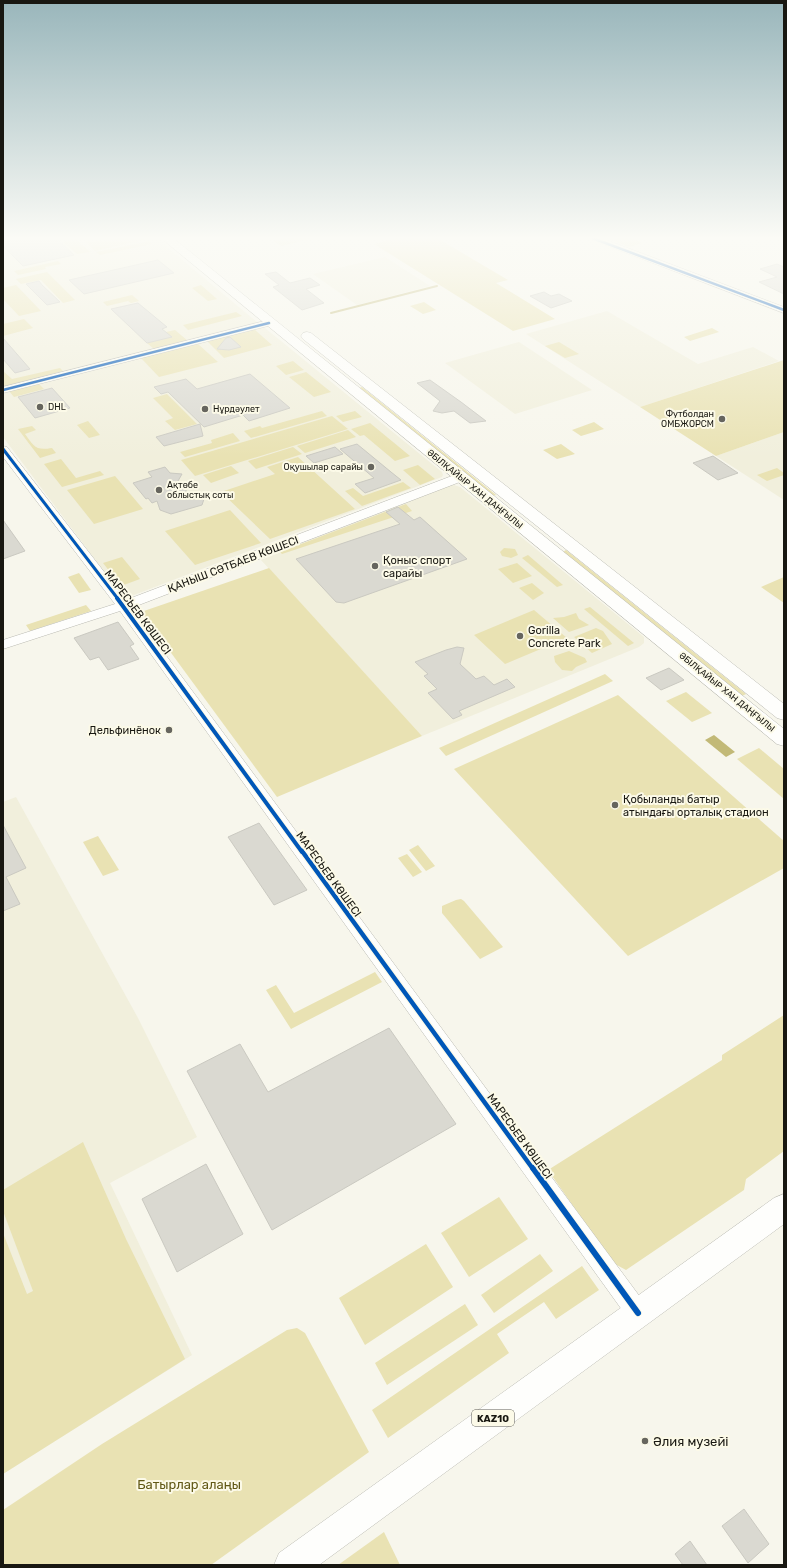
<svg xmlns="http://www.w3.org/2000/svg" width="787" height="1568" font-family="Rubik,sans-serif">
  <rect width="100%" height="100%" fill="#f7f6ec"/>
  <g fill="#f1efdc">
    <path d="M3,238H156L258,323L3,387Z"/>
    <path d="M385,257L430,286L357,305L313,274Z"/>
    <path d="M607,311L698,364L753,347L779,361L640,407L526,334Z"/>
    <path d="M259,327L265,328L442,472L443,475L442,477L134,595L126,596L121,594L3,437V393Z"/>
    <path d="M519,342L592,390L515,414L445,363Z"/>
    <path d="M784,432V500L716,456Z"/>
    <path d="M454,485L460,487L644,637V643L639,647L422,736L261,560L446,486Z"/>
    <path d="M16,797L138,1018L197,1137L110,1183L192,1355L3,1474V802Z"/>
  </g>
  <g fill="#e9e2b3">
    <path d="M75,238L90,252L77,254L62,241Z"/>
    <path d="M120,238L148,239L95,251L85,241L93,242Z"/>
    <path d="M282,238H311V239L281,246L273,241Z"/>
    <path d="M396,238H437L508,280L496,283L555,319L513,331L374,244Z"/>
    <path d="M617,238H633L642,243L629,247L612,240Z"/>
    <path d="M149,241L152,244L100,255L96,252Z"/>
    <path d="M58,261L61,264L45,267L46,269L18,275L14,271Z"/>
    <path d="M47,272L75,300L63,303L41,280L21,284L16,279Z"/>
    <path d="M16,285L41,311L19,316L3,299V288Z"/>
    <path d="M201,285L217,299L208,301L192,288Z"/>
    <path d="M132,295L139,301L131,303L128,301L107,306L103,302Z"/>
    <path d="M424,302L436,310L423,314L410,306Z"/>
    <path d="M236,312L242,316L188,330L183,325Z"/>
    <path d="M24,319L33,328L3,336V324Z"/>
    <path d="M712,328L719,332L690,341L684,337Z"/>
    <path d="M254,329L272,345L224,358L207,341Z"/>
    <path d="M175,330L188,341L155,350L147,343L171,337L166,332Z"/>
    <path d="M559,342L579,354L565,358L545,346Z"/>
    <path d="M198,344L218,362L159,377L141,358Z"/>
    <path d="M784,360V432L716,456L640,407Z"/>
    <path d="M293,361L304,370L286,375L276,366Z"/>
    <path d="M60,368L63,371L3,387V371L12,379Z"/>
    <path d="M306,372L331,392L314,397L289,377Z"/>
    <path d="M39,384L44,389L14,397L9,391Z"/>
    <path d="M362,387L496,495L493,496L359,388Z"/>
    <path d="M167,394L197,424L175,430L165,421L173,418L153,398Z"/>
    <path d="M322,411L327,416L251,438L244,431L260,426L262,428Z"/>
    <path d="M355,411L362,417L343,422L336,416Z"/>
    <path d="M332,416L348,429L195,476L181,460Z"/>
    <path d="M88,421L100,435L89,438L77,425Z"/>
    <path d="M594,422L604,429L581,436L572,430Z"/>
    <path d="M370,423L410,456L395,461L364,435L360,436L351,429Z"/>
    <path d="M32,426L36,430L25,434C34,446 35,451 52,448L56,453L40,458L18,429Z"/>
    <path d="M348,430L356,437L305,453L297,446Z"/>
    <path d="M233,433L240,441L185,457L180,452L212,443L211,440Z"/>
    <path d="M561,444L575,454L557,459L543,450Z"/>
    <path d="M293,447L302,454L256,469L248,461Z"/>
    <path d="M298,457L355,509L270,539L221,492L275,474L267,467Z"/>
    <path d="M61,459L76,478L100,471L104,475L62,487L44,464Z"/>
    <path d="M418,465L435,479L420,485L403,470Z"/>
    <path d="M231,466L239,473L211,483L203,475Z"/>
    <path d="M777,468L784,473V475L767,481L757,475Z"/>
    <path d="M115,476L143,509L94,524L67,490Z"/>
    <path d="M403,482L411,488L362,506L345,491L353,488L363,496Z"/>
    <path d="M406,504L412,511L282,554L280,552Z"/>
    <path d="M230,510L261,543L195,565L165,531Z"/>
    <path d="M504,548L515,549L518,555L511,558L502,556L500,552Z"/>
    <path d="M566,550L746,694L742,696L563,552Z"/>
    <path d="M528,555L563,585L557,587L522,558Z"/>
    <path d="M122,557L140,579L121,586L103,563Z"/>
    <path d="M517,563L532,576L513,583L498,569Z"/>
    <path d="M269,568L422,736L277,797L141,612Z"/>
    <path d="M79,573L91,590L79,593L68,577Z"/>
    <path d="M784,577V603L761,587Z"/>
    <path d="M532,583L544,593L533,600L519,588Z"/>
    <path d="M86,605L91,611L30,631L26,625Z"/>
    <path d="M590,607L634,643L628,646L584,609Z"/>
    <path d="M534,610L567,638L505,664L474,635Z"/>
    <path d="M576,613L579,619L589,625L569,632L553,618L564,617Z"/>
    <path d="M596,628L603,631L612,644L592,653L574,637Z"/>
    <path d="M569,651L585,658L587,662L576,667L572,671L562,670L555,662L554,656Z"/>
    <path d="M605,674L613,681L446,756L439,748Z"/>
    <path d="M686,692L712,713L692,722L666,701Z"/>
    <path d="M618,695L784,841V868L628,956L454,769Z"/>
    <path d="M759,748L784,769V799L737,759Z"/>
    <path d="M98,836L119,870L103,876L83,842Z"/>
    <path d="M418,845L435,866L426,871L409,850Z"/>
    <path d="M407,854L422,872L413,877L398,858Z"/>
    <path d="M461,899L464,901L503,947L480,959L442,913V906L456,900Z"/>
    <path d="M375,972L382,982L291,1029L266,990L276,985L294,1013Z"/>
    <path d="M784,1015V1151L746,1179L744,1190L626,1270L613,1263L548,1170L722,1060V1055Z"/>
    <path d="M83,1142L126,1239L185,1359L3,1474V1233L27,1294L33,1291L3,1211V1190Z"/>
    <path d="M499,1197L528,1239L469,1277L441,1233Z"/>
    <path d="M426,1244L453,1287L365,1345L339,1298Z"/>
    <path d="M540,1254L553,1271L494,1313L481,1295Z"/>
    <path d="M582,1266L599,1290L556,1319L544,1302L497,1334L509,1353L388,1438L372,1410Z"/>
    <path d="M465,1304L478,1325L387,1385L375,1363Z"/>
    <path d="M297,1328L305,1333L369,1452L211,1565H3V1510L102,1444L287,1330Z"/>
    <path d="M384,1532L400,1565H338Z"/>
  </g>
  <path fill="#c2b977" d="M714,735L735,752L726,757L705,740Z"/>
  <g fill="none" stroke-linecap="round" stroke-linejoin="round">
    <path stroke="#c2b977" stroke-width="2" d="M331,313L437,286"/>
  </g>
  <g fill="#dad9d1" stroke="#cac9c1">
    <path d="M22,238H56L74,255L23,266L3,246V242Z"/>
    <path d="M158,260L174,273L84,294L69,280Z"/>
    <path d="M777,264L784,267V294L759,282L777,277L760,269Z"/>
    <path d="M276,272L290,283L310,278L320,285L306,289L324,303L302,310L273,287L279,285L265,274Z"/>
    <path d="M39,281L42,285L60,302L47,305L26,284Z"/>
    <path d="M544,292L551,296L559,294L572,301L551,308L530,296Z"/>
    <path d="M138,303L167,327L162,329L172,337L147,343L111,309Z"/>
    <path d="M230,337L241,347L229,350L217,349L226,338Z"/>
    <path d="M3,338L30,369L15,373L3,359Z"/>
    <path d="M250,374L290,408L249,421L243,415L204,427L168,392L161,394L154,387L186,379L197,389Z"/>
    <path d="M430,380L461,402L486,421L470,423L454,411L442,413L433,411L440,401L417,383Z"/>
    <path d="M52,388L70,408L35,418L18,397Z"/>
    <path d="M200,424L203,436L164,446L156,437Z"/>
    <path d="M357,444L391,472L401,480L365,493L355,484L374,478L340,449Z"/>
    <path d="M335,447L343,454L314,463L306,456Z"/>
    <path d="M713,456L738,473L718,480L693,463Z"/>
    <path d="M165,467L170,473L182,474L178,481L189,494L205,496L202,505L171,514L160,510L157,501L152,503L148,498L146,499L133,483L152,477L148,472Z"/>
    <path d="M398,507L414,520L420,517L467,559L344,603L336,602L296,559L400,524L386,512Z"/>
    <path d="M3,520L25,551L3,559Z"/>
    <path d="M118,622L134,644L130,646L139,659L108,670L99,657L90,660L74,638Z"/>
    <path d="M457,647L464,648L460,664L476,679L484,676L494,685L507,679L515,687L459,711L462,715L453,719L428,693L437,689L424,676L428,674L415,662L446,650Z"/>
    <path d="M669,668L684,680L661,690L646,678Z"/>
    <path d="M259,823L307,890L274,905L228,837Z"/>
    <path d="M3,825L26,868L6,877L20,904L3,911Z"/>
    <path d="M389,1028L456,1124L272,1230L187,1071L240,1044L268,1092Z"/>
    <path d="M206,1164L243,1234L177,1272L142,1199Z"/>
    <path d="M744,1509L769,1544L748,1563L722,1526Z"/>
    <path d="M690,1541L707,1565H683L675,1554Z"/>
  </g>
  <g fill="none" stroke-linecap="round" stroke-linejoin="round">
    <g stroke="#babab2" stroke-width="1">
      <g id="minor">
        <path d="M588,238H601L784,307V313Z"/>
        <path d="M269,320L274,323L272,325L3,393V387Z"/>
        <path d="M3,446L7,447L126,600L457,474H465L467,477L465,480L131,608L646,1305L650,1313L646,1321L638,1325L630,1321L120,611L3,649V640L115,604L3,457Z"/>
      </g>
    </g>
    <g stroke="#babab2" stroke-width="1">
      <g id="major">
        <path d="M161,238H173L784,729V746L777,744Z"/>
        <path d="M307,332L311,333L784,704V720L777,718L303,339L301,336L303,333Z"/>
        <path d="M784,1194V1224L319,1565H274L279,1553L774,1198Z"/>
      </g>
    </g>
    <use href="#minor" fill="#fefefc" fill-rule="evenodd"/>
    <use href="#major" fill="#fefefc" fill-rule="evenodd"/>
    <g stroke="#fcfae8" stroke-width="4">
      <g id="cycleway-far4">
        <path d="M592,238L784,310"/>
        <path d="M3,390L269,323"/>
      </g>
    </g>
    <g stroke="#fcfae8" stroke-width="5">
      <path id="cycleway-far3" d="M3,449L118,599"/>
    </g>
    <g stroke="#fcfae8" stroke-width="6">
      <path id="cycleway-far2" d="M117,598L302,852"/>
    </g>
    <g stroke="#fcfae8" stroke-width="7">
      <path id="cycleway-far1" d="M302,851L533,1169"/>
    </g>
    <g stroke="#fcfae8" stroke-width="8">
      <path id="cycleway" d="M533,1168L638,1313"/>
    </g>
    <use href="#cycleway-far4" stroke="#0057b8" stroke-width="2.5"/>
    <use href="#cycleway-far3" stroke="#0057b8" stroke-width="3"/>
    <use href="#cycleway-far2" stroke="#0057b8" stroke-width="4"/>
    <use href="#cycleway-far1" stroke="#0057b8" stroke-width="4.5"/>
    <use href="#cycleway" stroke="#0057b8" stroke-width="6"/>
  </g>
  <linearGradient id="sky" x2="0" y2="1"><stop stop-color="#99b6bb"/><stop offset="0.52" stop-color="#fbfbf6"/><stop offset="1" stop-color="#fbfbf6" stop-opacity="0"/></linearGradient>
  <rect width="787" height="458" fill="url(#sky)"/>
  <g fill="#66655e" stroke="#fcfae8" stroke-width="1.5">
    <circle cx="40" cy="407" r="4"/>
    <circle cx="205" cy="409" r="4"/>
    <circle cx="722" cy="419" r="4"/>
    <circle cx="371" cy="467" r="4"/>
    <circle cx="159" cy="490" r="4"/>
    <circle cx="375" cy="566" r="4"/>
    <circle cx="520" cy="636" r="4"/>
    <circle cx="169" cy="730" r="4"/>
    <circle cx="615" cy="805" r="4"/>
    <circle cx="645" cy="1441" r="4"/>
  </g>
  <g text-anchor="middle" stroke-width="4" stroke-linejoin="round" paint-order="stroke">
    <g font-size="9" fill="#181711" stroke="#fcfae8" text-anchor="start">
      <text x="48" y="410">DHL</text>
      <text x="213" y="412">Нұрдәулет</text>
      <text x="714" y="417" text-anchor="end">Футболдан<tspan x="714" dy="10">ОМБЖОРСМ</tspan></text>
      <text x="363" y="470" text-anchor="end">Оқушылар сарайы</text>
      <text x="167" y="488">Ақтөбе<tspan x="167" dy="10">облыстық соты</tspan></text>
    </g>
    <g font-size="9" fill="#181711" stroke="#fcfae8">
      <text transform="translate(475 489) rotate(39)" y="3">ӘБІЛҚАЙЫР ХАН ДАҢҒЫЛЫ</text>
      <text transform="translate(727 692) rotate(39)" y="3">ӘБІЛҚАЙЫР ХАН ДАҢҒЫЛЫ</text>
    </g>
    <rect fill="#fcfae8" stroke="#5c5b52" stroke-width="1" x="472" y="1410" width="42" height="16" rx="3"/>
    <g font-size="10" font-weight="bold" fill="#181711">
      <text x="493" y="1422">KAZ10</text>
    </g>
    <g font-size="11" fill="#181711" stroke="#fcfae8" text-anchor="start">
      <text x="383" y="564">Қоныс спорт<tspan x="383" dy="13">сарайы</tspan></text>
      <text x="528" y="634">Gorilla<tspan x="528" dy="13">Concrete Park</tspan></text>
      <text x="161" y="734" text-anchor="end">Дельфинёнок</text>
      <text x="623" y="803">Қобыланды батыр<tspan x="623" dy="13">атындағы орталық стадион</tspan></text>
    </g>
    <g font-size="11" fill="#181711" stroke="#fcfae8">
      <text transform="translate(233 564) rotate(-21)" y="4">ҚАНЫШ СӘТБАЕВ КӨШЕСІ</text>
      <text transform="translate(138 612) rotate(53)" y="4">МАРЕСЬЕВ КӨШЕСІ</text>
      <text transform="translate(329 874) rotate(54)" y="4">МАРЕСЬЕВ КӨШЕСІ</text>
      <text transform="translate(520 1136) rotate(54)" y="4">МАРЕСЬЕВ КӨШЕСІ</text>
    </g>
    <g font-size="13" fill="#181711" stroke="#fcfae8" text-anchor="start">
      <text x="653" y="1446">Әлия музейі</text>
    </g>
    <g font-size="13" fill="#615815" stroke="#fcfae8">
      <text x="189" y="1489">Батырлар алаңы</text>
    </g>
  </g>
  <rect width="787" height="1568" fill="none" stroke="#181711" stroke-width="8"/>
</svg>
